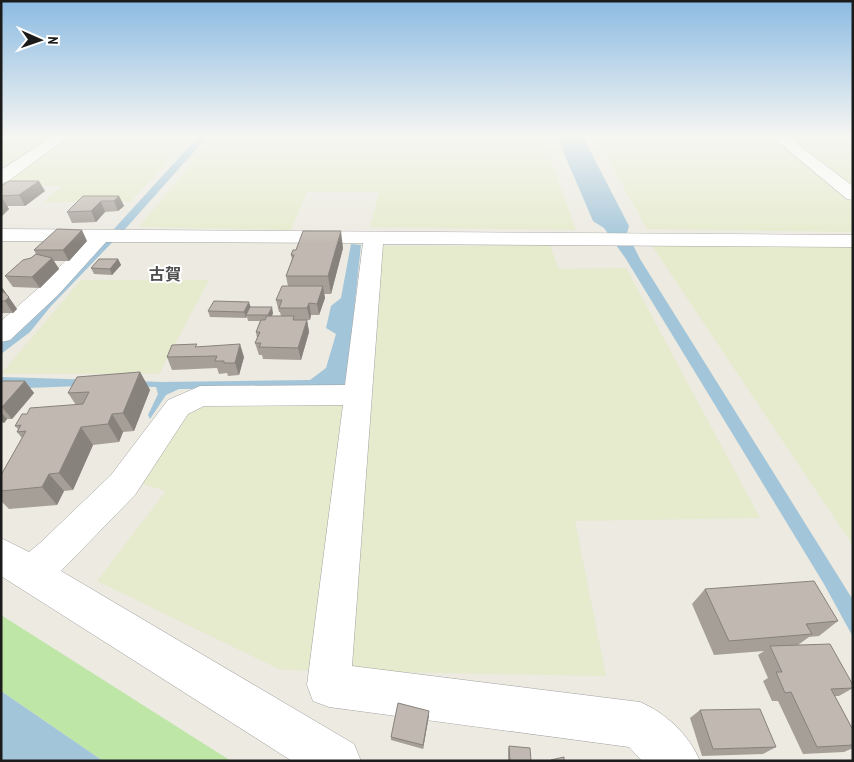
<svg xmlns="http://www.w3.org/2000/svg" width="854" height="762" font-family="'PT Sans Narrow','Noto Sans JP',sans-serif">
  <rect width="100%" height="100%" fill="#eceae1"/>
  <g fill="#e5ebcc">
    <path d="M1,137H190L130,202H43L63,186L1,184Z"/>
    <path d="M214,137H542L576,230L370,227L379,192H307L291,230L139,227Z"/>
    <path d="M595,137H853V232L647,229Z"/>
    <path d="M651,244L853,247V546Z"/>
    <path d="M550,245L558,269L626,268L760,518L575,521L606,676L281,670L97,581L166,491L136,482L180,411L198,407L372,405L381,246Z"/>
    <path d="M81,280H209L159,374H1Z"/>
  </g>
  <path fill="#bee6a7" d="M1,615L231,761H103L1,691Z"/>
  <g fill="#a2c5d9">
    <path d="M198,137H207L126,228L51,306L30,332L1,354V343L49,300Z"/>
    <path d="M557,137H583L629,226L627,233L640,259L853,600V637L824,584L626,259L604,228L593,221Z"/>
    <path d="M351,244L361,245L346,388L179,389L166,395L150,419L148,415L158,394L156,387L80,386L1,389V377L164,382L310,380L326,368L336,334L326,328L331,306L341,298Z"/>
    <path d="M1,691L103,761H1Z"/>
  </g>
  <g fill="none" stroke-linecap="round" stroke-linejoin="round">
    <g stroke="#a2a2a2" stroke-width="1">
      <g id="minor">
        <path d="M51,137H68L7,182L1,183V170Z"/>
        <path d="M772,137H788L853,186V200L847,199Z"/>
        <path d="M1,229L853,235V247L383,244L352,666L640,702C666,713 689,735 700,761H642L629,747L329,707L313,701L307,685L343,405L204,406L188,414L135,495L61,571L354,744L361,761H292L1,576V538L29,552L40,543L111,475L168,400L200,386L345,385L363,243L106,242L58,295L10,340L1,342V321L42,285L84,241H1Z"/>
      </g>
    </g>
    <use href="#minor" fill="#fff" fill-rule="evenodd"/>
  </g>
  <g fill="#a69f98">
    <path d="M1,186L45,191L25,206H7L9,209L1,217Z"/>
    <path d="M119,196L124,206L118,211L105,212L96,222L72,223L67,212Z"/>
    <path d="M87,241L69,261H54L59,269L40,288L13,287L5,276L31,258L36,254L34,250Z"/>
    <path d="M343,248L331,294H324L325,298L319,315H311L310,320H307L309,332L301,360L263,359L262,355H259L255,343L257,338L256,332L260,321H248L247,317L246,318L210,317L208,311L250,307L273,313L272,316H281L280,312H279L276,300L288,286L286,276L292,259L291,255Z"/>
    <path d="M118,259L121,265L112,275L94,274L91,268Z"/>
    <path d="M1,286L17,309L13,313H3L1,314Z"/>
    <path d="M198,347L244,357L239,375L228,376L227,373L219,374L217,368L172,370L167,357Z"/>
    <path d="M140,372L150,390L134,431L123,432L119,442L93,445L73,490L64,491L57,505L9,509L1,501V475L22,438L17,432L18,429L15,426L27,414L76,405L68,393Z"/>
    <path d="M1,381H25L34,393L12,419H7L4,423L1,422Z"/>
    <path d="M705,589L838,621L819,636L809,637L798,645L853,685V688L839,696H835L853,730V748L844,752L803,754L778,701H772L763,681L768,678L758,655L764,651L714,655L692,604Z"/>
    <path d="M700,710L776,747L763,754L702,756L690,718Z"/>
    <path d="M429,715L423,749L391,740V737Z"/>
    <path d="M509,746L531,761H508V749Z"/>
  </g>
  <g fill="#87827c">
    <path d="M39,181L45,191L25,206L19,195Z"/>
    <path d="M119,196L124,206L118,211L114,201Z"/>
    <path d="M3,199L9,209L1,217V200Z"/>
    <path d="M101,201L105,212L96,222L91,211Z"/>
    <path d="M82,230L87,241L69,261L63,250Z"/>
    <path d="M341,231L343,248L331,294L328,276Z"/>
    <path d="M52,258L59,269L40,288L32,277Z"/>
    <path d="M118,259L121,265L112,275L110,269Z"/>
    <path d="M1,286L17,309L13,313L5,301H1Z"/>
    <path d="M323,286L325,298L319,315L317,304Z"/>
    <path d="M249,302L251,308L246,315V318L244,312Z"/>
    <path d="M309,303L311,315L310,320L307,308Z"/>
    <path d="M272,307L273,313L270,321L268,315Z"/>
    <path d="M307,320L309,332L301,360L298,348Z"/>
    <path d="M240,344L244,357L239,375L235,363Z"/>
    <path d="M140,372L150,390L134,431L123,413Z"/>
    <path d="M25,381L34,393L12,419L2,407Z"/>
    <path d="M1,412L7,419L4,423L1,419Z"/>
    <path d="M112,414L123,432L119,442L108,424Z"/>
    <path d="M81,427L93,445L73,490L59,473Z"/>
    <path d="M49,474L64,491L57,505L42,487Z"/>
    <path d="M429,711V715L423,749V745Z"/>
  </g>
  <g fill="#c1b9b1" stroke="#87827c">
    <path d="M9,181H39L19,195L1,196V186Z"/>
    <path d="M83,196H119L114,201H101L91,211L67,212Z"/>
    <path d="M57,229L82,230L63,250H34Z"/>
    <path d="M303,231H341L328,276H286L294,255H291L293,250H296Z"/>
    <path d="M36,254L52,258L32,277L5,276L23,260L31,258Z"/>
    <path d="M99,259H118L110,269L91,268Z"/>
    <path d="M282,286H323L317,304L309,303L307,308H279L282,300H276Z"/>
    <path d="M1,292H4L9,297L5,301H1Z"/>
    <path d="M214,301L249,302L244,312L208,311Z"/>
    <path d="M250,307H272L268,315H246Z"/>
    <path d="M267,316H294L293,320H307L298,348L259,347L261,343H255L260,332H256L261,320H265Z"/>
    <path d="M197,344L195,347L240,344L235,363H224V361H215L217,356L167,357L172,345Z"/>
    <path d="M140,372L123,413L112,414L108,424L81,427L59,473L49,474L42,487L1,491V475L26,431L17,432L21,425L15,426L22,414H27L30,408L83,404L89,392L68,393L77,377Z"/>
    <path d="M1,381H25L2,407H1Z"/>
    <path d="M814,581L838,621L806,624L812,634L729,641L705,589Z"/>
    <path d="M830,644L853,685V688L831,689L853,730V745L817,747L791,692L785,693L776,672H782L770,646Z"/>
    <path d="M398,703L429,711L423,745L391,737Z"/>
    <path d="M760,709L776,747L713,749L700,710Z"/>
    <path d="M509,746L530,748L531,761H510Z"/>
    <path d="M564,757V761H551V760Z"/>
  </g>
  <linearGradient id="sky" x2="0" y2="1"><stop stop-color="#8cbbe2"/><stop offset="0.56" stop-color="#f6f6f2"/><stop offset="1" stop-color="#f6f6f2" stop-opacity="0"/></linearGradient>
  <rect width="854" height="244" fill="url(#sky)"/>
  <g text-anchor="middle" stroke-width="4" stroke-linejoin="round" paint-order="stroke">
    <g font-size="16" font-weight="bold" fill="#4e4e4e" stroke="#fff">
      <text x="165" y="280">古賀</text>
    </g>
  </g>
  <rect width="854" height="762" fill="none" stroke="#1b1b1b" stroke-width="5"/>
  <g transform="translate(40 40) rotate(92)" stroke="#ffffff" stroke-width="4" paint-order="stroke">
  <path d="M0-4L9 19L0 12L-9 19Z" fill="#1b1b1b"/>
  <text y="-8" font-size="14" font-weight="bold" text-anchor="middle" fill="#1b1b1b">N</text>
  </g>
</svg>
